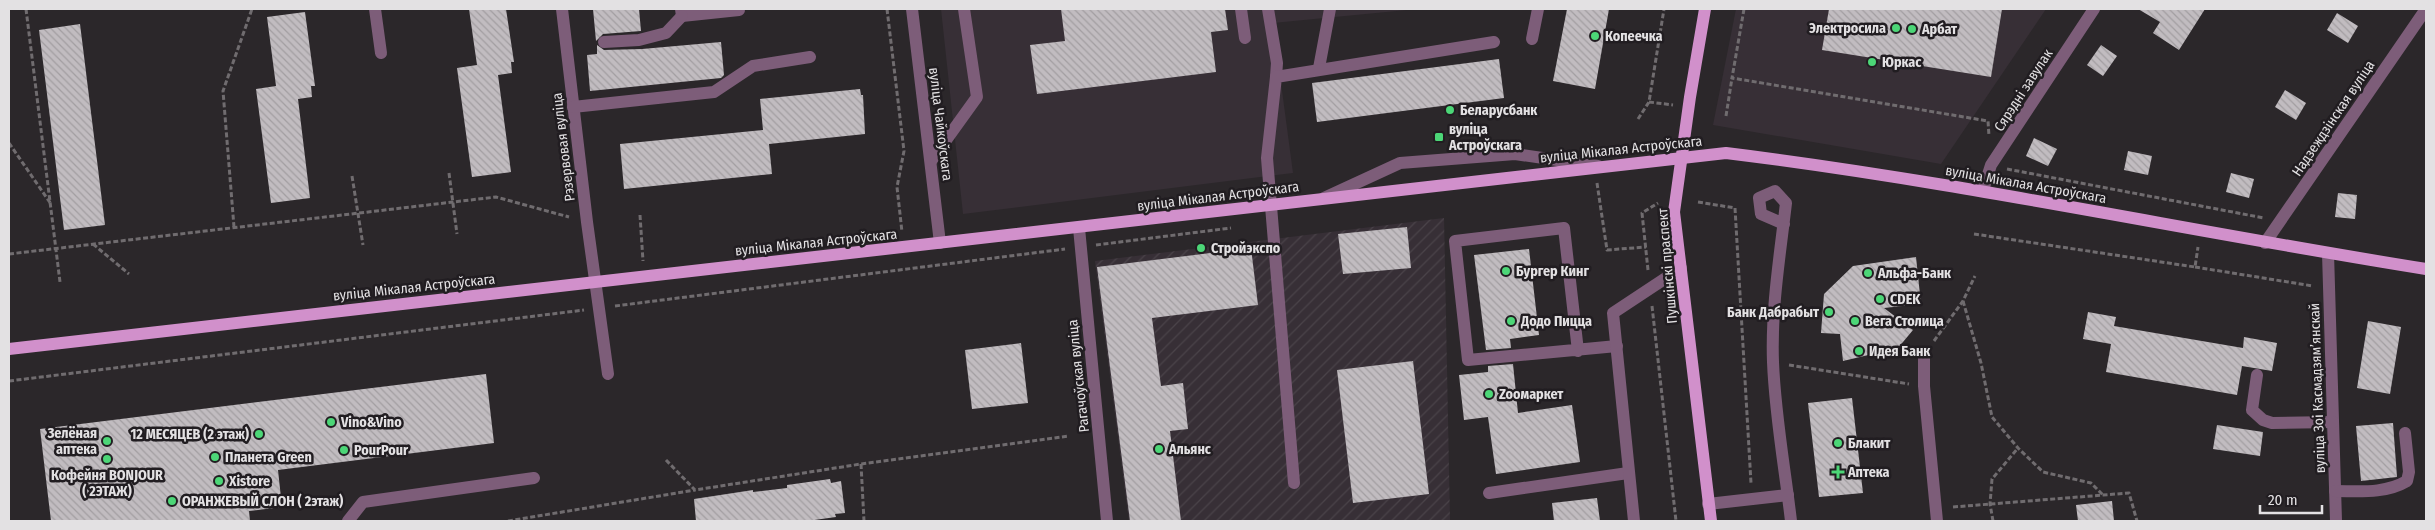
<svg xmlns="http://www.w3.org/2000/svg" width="2435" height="530" font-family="'Fira Sans Condensed',sans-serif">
  <defs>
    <pattern id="industrial-furrows" width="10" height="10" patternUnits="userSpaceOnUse" patternTransform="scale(1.25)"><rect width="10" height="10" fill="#372f36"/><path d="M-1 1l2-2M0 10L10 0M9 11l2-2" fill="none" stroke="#4a4349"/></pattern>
    <pattern id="building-back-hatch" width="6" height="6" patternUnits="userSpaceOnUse" patternTransform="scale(1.25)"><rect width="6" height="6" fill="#c1bcc0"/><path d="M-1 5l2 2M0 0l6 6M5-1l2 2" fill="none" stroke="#a29ea1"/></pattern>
  </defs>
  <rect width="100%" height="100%" fill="#2b272a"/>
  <g fill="#372f36">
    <path d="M941,9H1417L1273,23L1293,173L963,214Z"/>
    <path d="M1736,9H2046L1941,164L1713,125Z"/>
  </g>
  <path fill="url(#industrial-furrows)" d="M1444,218L1450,521H1129L1095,261Z"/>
  <g fill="url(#building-back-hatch)">
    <path d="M469,9H506L514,62H511L512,73L498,75L511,172L472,177L457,68L477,65Z"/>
    <path d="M593,9H639L641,31L603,34L596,41Z"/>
    <path d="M1061,9H1225L1228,30L1211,32L1216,72L1037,94L1030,45L1065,41Z"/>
    <path d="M1567,9H1609L1595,89L1553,81Z"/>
    <path d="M1829,9H2002L1991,77L1822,50Z"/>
    <path d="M2138,9H2205L2179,50L2153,33L2160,22Z"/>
    <path d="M305,12L315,86H311L312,97L298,99L310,198L271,203L256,89L276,86L267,17Z"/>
    <path d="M2337,13L2358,26L2348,43L2327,30Z"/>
    <path d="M80,24L105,225L64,230L39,30Z"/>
    <path d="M721,42L724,75L721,78L590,91L587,55L597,54V45L604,50L642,49Z"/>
    <path d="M2101,45L2117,56L2103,76L2087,65Z"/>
    <path d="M1499,59L1504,98L1317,122L1312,83Z"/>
    <path d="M860,89L861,95H863L865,134L769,144L772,174L624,189L620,144L763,130L760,99Z"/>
    <path d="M2285,90L2306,103L2296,120L2275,107Z"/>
    <path d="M2034,138L2057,149L2048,166L2026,156Z"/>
    <path d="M2128,151L2152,156L2148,175L2124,170Z"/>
    <path d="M2231,173L2254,179L2249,198L2226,192Z"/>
    <path d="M2338,193L2357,195L2355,219L2335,217Z"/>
    <path d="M1407,227L1411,268L1343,274L1338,234Z"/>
    <path d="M1251,248L1258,305L1152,318L1161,386L1183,383L1188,429L1170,431L1181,521H1130L1097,267Z"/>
    <path d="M1529,249L1539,335L1510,339L1511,348L1486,350L1474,255Z"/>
    <path d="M1916,257L1921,304L1884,308L1913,330L1898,348L1843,361L1840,334L1821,333L1824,294L1853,266Z"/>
    <path d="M2088,312L2116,317L2114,326L2243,348L2244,337L2277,343L2272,371L2242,366L2237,395L2106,372L2111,344L2083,339Z"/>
    <path d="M2368,321L2401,327L2390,394L2357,388Z"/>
    <path d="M1021,343L1028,403L972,409L965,350Z"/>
    <path d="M1413,361L1429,494L1353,503L1337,370Z"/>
    <path d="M1513,364L1518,413L1572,405L1580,462L1496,474L1488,417L1464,420L1459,375L1488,372V366Z"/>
    <path d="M486,374L494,443L278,470L282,507L249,511L250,521H51L40,429Z"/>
    <path d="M1852,398L1863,493L1819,497L1808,403Z"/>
    <path d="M2393,423L2397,477L2361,481L2356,426Z"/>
    <path d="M2217,425L2263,432L2260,456L2213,449Z"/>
    <path d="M830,479L831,483L841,481L845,513L835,514L836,517L807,521H696L694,499L753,490V492L787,488V485Z"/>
    <path d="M1597,498L1600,521H1554L1552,503Z"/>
    <path d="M2112,501L2114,521H2078L2076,505Z"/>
  </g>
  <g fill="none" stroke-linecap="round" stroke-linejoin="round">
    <g stroke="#706c6f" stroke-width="3" stroke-dasharray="5 2.5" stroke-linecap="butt">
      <path d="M26,9L60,282"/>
      <path d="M887,9L904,151L897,187L902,232"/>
      <path d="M1744,9L1732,78L1988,121L1989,136"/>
      <path d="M1649,102L1673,105"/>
      <path d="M1726,116L1732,78"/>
      <path d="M1638,119L1649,102L1664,9"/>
      <path d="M9,143L51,204"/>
      <path d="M2007,169L2264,218"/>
      <path d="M449,173L457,234"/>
      <path d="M352,176L363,245"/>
      <path d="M1597,183L1607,250L1646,247"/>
      <path d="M1698,202L1735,208L1751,483"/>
      <path d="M640,215L643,261"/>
      <path d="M234,227L223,91L252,9"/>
      <path d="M1974,234L2195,267L2198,247"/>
      <path d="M93,244L129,274"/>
      <path d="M1096,245L1231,228"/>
      <path d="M9,254L496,197L569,217"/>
      <path d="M2195,267L2313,286"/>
      <path d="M1648,270L1642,213L1658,203"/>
      <path d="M1963,301L1981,363L1992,417L2018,448L2043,472L2091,483L2103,495"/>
      <path d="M615,306L1065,249"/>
      <path d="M1652,306L1676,521"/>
      <path d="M1934,341L1963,301L1975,276"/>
      <path d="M1789,365L1909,384"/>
      <path d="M9,381L584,310"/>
      <path d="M666,460L695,490L861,464L1069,436"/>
      <path d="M861,464L864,521"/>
      <path d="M1953,507L2129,493L2137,521"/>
      <path d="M508,521L695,490"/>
      <path d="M1993,521L1990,504L1992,479L2018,448"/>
    </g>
    <g stroke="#7d5d79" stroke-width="12">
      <path d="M375,9L381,53"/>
      <path d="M562,9L587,222L608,374"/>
      <path d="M681,9L682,16L739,10"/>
      <path d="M912,9L940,243"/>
      <path d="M1241,9L1245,38"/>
      <path d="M1268,9L1277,63L1276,77"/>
      <path d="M1532,39L1538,9"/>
      <path d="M604,42L639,40L666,33L682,16"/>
      <path d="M1319,68L1330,9"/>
      <path d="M573,107L714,92L753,66L810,57"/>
      <path d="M931,161L977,97L964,9"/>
      <path d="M1983,190L1991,165L2094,9"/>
      <path d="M1324,198L1400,163L1515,154L1598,166"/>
      <path d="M1784,224L1761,214L1759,198L1775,191L1786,203C1780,255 1771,309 1773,362C1775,415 1785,469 1791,521"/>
      <path d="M1079,228L1107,521"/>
      <path d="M2265,243L2426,9"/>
      <path d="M2328,253L2336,521"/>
      <path d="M1578,351L1564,228L1455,241L1468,360L1617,346"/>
      <path d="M1924,354V386L1937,521"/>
      <path d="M2257,375L2252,410L2263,420L2272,423L2333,422"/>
      <path d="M1294,483L1267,158L1276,77L1494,42"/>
      <path d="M2335,491C2359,491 2385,494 2407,481L2409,472L2405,433"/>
      <path d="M1489,493L1628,473"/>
      <path d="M1708,504L1788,495"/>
      <path d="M348,521L363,502L534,478"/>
      <path d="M1634,521L1613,313L1681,268"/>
    </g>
    <g stroke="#d190cb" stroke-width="12">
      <path d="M1705,9L1690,97L1674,212L1711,521"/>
      <path d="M9,349L1726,153C1961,182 2193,232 2426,269"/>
    </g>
  </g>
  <g fill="#4cd677" stroke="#211d21" stroke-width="2">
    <circle cx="1896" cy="28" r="5"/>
    <circle cx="1912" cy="29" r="5"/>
    <circle cx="1595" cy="36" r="5"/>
    <circle cx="1872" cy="62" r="5"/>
    <circle cx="1450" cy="110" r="5"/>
    <rect x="1434" y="132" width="10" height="10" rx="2.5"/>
    <circle cx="1201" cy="248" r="5"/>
    <circle cx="1506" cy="271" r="5"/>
    <circle cx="1868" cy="273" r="5"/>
    <circle cx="1880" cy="299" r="5"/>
    <circle cx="1829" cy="312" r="5"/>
    <circle cx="1511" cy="321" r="5"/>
    <circle cx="1855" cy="321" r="5"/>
    <circle cx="1859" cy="351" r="5"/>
    <circle cx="1489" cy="394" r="5"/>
    <circle cx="331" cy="422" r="5"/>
    <circle cx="259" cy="434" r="5"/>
    <circle cx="107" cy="441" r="5"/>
    <circle cx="1838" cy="443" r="5"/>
    <circle cx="1159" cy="449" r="5"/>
    <circle cx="344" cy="450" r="5"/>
    <circle cx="215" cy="457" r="5"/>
    <circle cx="107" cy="459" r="5"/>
    <path d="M1835.5 464.5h5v5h5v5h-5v5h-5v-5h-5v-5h5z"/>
    <circle cx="219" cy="481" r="5"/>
    <circle cx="172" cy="501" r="5"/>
  </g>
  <g text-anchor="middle" stroke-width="5" stroke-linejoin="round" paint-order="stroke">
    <g font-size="14" font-weight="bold" fill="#e3e1e3" stroke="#211d21" text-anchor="start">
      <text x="1886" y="33" text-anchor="end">Электросила</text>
      <text x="1922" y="34">Арбат</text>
      <text x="1605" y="41">Копеечка</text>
      <text x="1882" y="67">Юркас</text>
      <text x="1460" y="115">Беларусбанк</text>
      <text x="1449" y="134">вуліца<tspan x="1449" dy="16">Астроўскага</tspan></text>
      <text x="1211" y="253">Стройэкспо</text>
      <text x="1516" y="276">Бургер Кинг</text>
      <text x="1878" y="278">Альфа-Банк</text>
      <text x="1890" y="304">CDEK</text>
      <text x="1819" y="317" text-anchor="end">Банк Дабрабыт</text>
      <text x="1521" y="326">Додо Пицца</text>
      <text x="1865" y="326">Вега Столица</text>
      <text x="1869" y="356">Идея Банк</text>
      <text x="1499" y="399">Zooмаркет</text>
      <text x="341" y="427">Vino&amp;Vino</text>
      <text x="97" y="438" text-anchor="end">Зелёная<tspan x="97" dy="16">аптека</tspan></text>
      <text x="249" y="439" text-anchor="end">12 МЕСЯЦЕВ (2 этаж)</text>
      <text x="1848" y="448">Блакит</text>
      <text x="1169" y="454">Альянс</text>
      <text x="354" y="455">PourPour</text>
      <text x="225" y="462">Планета Green</text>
      <text x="1848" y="477">Аптека</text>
      <text x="107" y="480" text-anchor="middle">Кофейня BONJOUR<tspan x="107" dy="16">( 2ЭТАЖ)</tspan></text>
      <text x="229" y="486">Xistore</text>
      <text x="182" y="506">ОРАНЖЕВЫЙ СЛОН ( 2этаж)</text>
    </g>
    <g font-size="14" fill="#e3e1e3" stroke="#211d21">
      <text transform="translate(2023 90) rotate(-57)" y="5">Сярэдні завулак</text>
      <text transform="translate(2333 118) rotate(-56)" y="5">Надзеждзінская вуліца</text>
      <text transform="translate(941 124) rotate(83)" y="5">вуліца Чайкоўскага</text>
      <text transform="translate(563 147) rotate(-97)" y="5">Рэзервовая вуліца</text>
      <text transform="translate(1621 149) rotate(-6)" y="5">вуліца Мікалая Астроўскага</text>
      <text transform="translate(2026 184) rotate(10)" y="5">вуліца Мікалая Астроўскага</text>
      <text transform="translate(1218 196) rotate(-7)" y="5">вуліца Мікалая Астроўскага</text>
      <text transform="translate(816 242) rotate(-6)" y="5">вуліца Мікалая Астроўскага</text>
      <text transform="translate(1667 266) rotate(-95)" y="5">Пушкінскі праспект</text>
      <text transform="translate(414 287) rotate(-6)" y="5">вуліца Мікалая Астроўскага</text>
      <text transform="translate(1078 376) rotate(-96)" y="5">Рагачоўская вуліца</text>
      <text transform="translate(2317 388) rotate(-92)" y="5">вуліца Зоі Касмадзямʼянскай</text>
    </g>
  </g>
  <rect width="2435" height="530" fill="none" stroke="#e3e1e3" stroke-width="20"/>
  <path d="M2260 505v8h62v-8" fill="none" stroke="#e3e1e3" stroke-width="2.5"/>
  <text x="2268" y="505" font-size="15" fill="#e3e1e3" stroke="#211d21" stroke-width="4" paint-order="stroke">20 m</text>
</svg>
